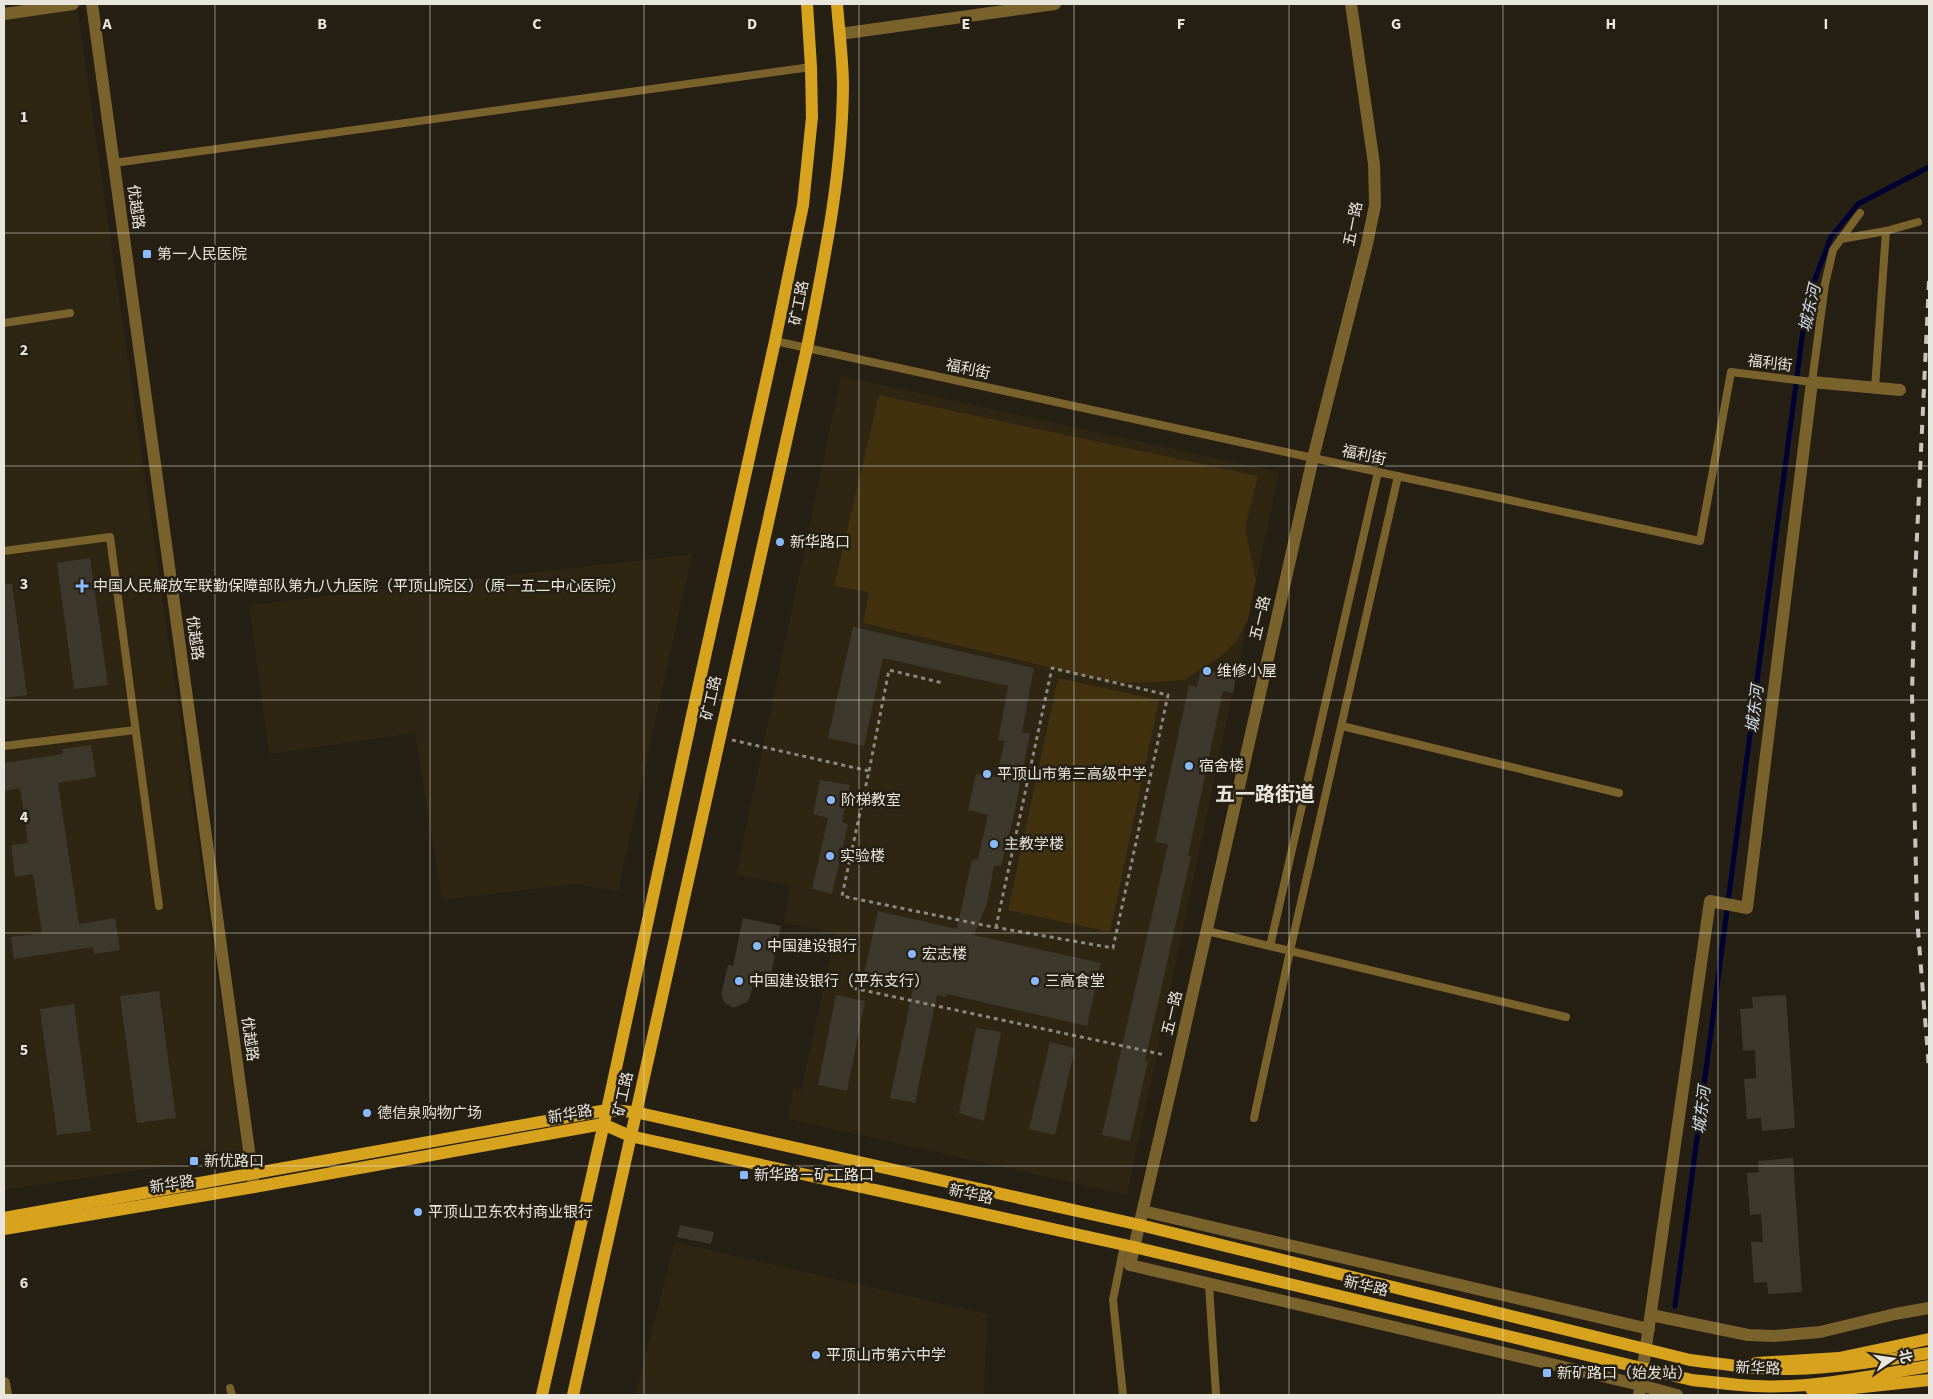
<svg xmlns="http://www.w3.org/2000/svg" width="1933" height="1399" font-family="'Source Sans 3','Noto Sans SC',sans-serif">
  <rect width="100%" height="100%" fill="#251f14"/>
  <g fill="#2e2513">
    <path d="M77,7L243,1155L4,1190V17Z"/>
    <path d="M841,376L1279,472L1127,1195L788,1119L793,1088L801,1090L836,933L784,923L790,885L736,875Z"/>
    <path d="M692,554L618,891L575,884L442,900L415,733L269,754L249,605Z"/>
    <path d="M675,1242L987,1314L984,1395H635Z"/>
  </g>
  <g fill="#41310e">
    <path d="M879,395L1258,476L1245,527L1256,581L1248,619L1237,641L1220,657L1184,680L1140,683L1118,682L1086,676L863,623L869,592L834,586Z"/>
    <path d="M1058,678L1159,700L1110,932L1008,910Z"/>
  </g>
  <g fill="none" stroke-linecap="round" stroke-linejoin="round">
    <path stroke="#000032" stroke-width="5" d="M1675,1306L1807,300L1831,237L1858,204L1929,167"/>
  </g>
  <g fill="#3e382c">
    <path d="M90,558L108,685L74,689L57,563Z"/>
    <path d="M4,584H12L27,695L4,698Z"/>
    <path d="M853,627L1034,668L1022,732L1030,734L1013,819L1001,866H994L987,903L974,935L1101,963L1087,1026L947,994L946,997L937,995L915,1103L890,1098L913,989L863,978L878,911L957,929L972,860L978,859L988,815L968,810L976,774L996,777L1005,741L998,740L1008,686L883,658L864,746L828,738Z"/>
    <path d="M1201,669L1236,676L1233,693L1223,691L1188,856H1191L1145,1061H1148L1130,1141L1102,1135L1168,844L1155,842L1189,685L1197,687Z"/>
    <path d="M91,745L96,777L58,783L79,924L115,918L120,950L94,954L93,947L14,959L11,937L42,933L33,874L15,877L11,845L28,843L20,788L4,791V763L63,754L62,749Z"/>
    <path d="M820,780L850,785L842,822L848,824L832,894L812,889L828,818L813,814Z"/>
    <path d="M743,918L781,926L771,974L756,971L750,997L747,1002L733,1008L725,1003L721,995L728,965L733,966Z"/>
    <path d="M159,991L176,1118L137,1123L120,996Z"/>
    <path d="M836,995L865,1001L847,1091L818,1085Z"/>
    <path d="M1786,995L1795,1128L1762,1131L1761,1118L1747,1119L1744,1079L1756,1078L1755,1050L1743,1051L1740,1009L1753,1008L1752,997Z"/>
    <path d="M74,1004L91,1131L57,1135L40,1009Z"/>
    <path d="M976,1028L1001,1032L984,1121L959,1113Z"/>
    <path d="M1050,1042L1075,1048L1055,1135L1029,1129Z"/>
    <path d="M1793,1158L1802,1292L1768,1294L1767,1282L1754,1283L1751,1242H1763L1761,1214L1750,1215L1747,1173L1759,1172L1758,1161Z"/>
    <path d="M680,1225L714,1232L711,1244L677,1237Z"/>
  </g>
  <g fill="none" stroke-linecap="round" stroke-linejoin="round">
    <g stroke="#8d887f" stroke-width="3" stroke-dasharray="4 4" stroke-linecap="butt">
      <path d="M732,740L869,771L842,896L988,926L1113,948L1168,695L1052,668L996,927"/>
      <path d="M869,771L889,670L943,683"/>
      <path d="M853,988L1165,1055"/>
    </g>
    <g stroke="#7a622d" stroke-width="8">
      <path d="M114,163L811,67"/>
      <path d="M1841,239L1886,231L1918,222"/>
      <path d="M4,323L70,313"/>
      <path d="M775,341L1313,458L1700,541L1731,372L1812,382L1825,284L1833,250L1860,213"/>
      <path d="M1875,388L1886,231"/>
      <path d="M4,551L110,537L159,906"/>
      <path d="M1342,726L1619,793"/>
      <path d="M4,746L135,730"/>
      <path d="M1207,931L1566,1017"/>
      <path d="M1270,946L1378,472"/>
      <path d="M1254,1118L1290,951L1398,476"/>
      <path d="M1209,1285L1216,1395"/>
      <path d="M230,1388L232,1395"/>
      <path d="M1123,1395L1113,1300L1124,1245"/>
    </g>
    <g stroke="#7a622d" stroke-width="12">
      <path d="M4,14L73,4"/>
      <path d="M840,34L1055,4"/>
      <path d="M1143,1211L1649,1329"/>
      <path d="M1130,1265L1640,1385L1677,1395"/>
      <path d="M1651,1315L1748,1335L1774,1336L1820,1332L1895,1314L1929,1308"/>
      <path d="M4,1383L6,1395"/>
      <path d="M1639,1395L1710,901L1747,908L1812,382L1900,390"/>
    </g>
    <g stroke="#7a622d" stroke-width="12">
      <path d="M92,4L254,1187"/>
      <path d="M1130,1265L1178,1058L1313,458L1367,244L1375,205L1374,164L1351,4"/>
    </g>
    <g stroke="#d7a31f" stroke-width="12">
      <path d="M4,1218L607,1110L635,1112L1140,1225"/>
      <path d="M4,1229L254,1187L603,1124L630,1136L1134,1247"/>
      <path d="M1756,1363L1839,1358L1929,1339"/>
      <path d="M1811,1389H1844L1929,1380"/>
      <path d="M542,1395L607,1110L691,720L775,341L803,205L812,117L811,67L807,4"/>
      <path d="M573,1395L807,348C824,261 842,176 843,87C843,60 839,31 837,4"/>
    </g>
    <path stroke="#c8c4bc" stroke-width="4" stroke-dasharray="9 9" stroke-linecap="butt" d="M1929,281L1915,578L1912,693L1917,917L1929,1069"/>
    <g stroke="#d7a31f" stroke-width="12">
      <path d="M1140,1225L1690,1360C1724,1364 1758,1370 1792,1369C1839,1368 1884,1360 1929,1353"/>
      <path d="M1134,1247L1692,1380C1713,1382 1733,1385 1754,1386C1812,1389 1872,1376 1929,1366"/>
    </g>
  </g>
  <path fill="none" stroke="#e8e5dd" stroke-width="1" stroke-opacity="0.55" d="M215,4V1395M430,4V1395M644,4V1395M859,4V1395M1074,4V1395M1289,4V1395M1503,4V1395M1718,4V1395M4,233H1929M4,466H1929M4,700H1929M4,933H1929M4,1166H1929"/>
  <g fill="#8abafc" stroke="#251f14" stroke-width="2">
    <rect x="142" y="249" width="10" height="10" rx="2.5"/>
    <circle cx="780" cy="542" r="5"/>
    <path d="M79.5 578.5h5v5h5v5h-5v5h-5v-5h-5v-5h5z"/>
    <circle cx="1207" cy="671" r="5"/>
    <circle cx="1189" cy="766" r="5"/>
    <circle cx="987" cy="774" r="5"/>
    <circle cx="831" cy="800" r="5"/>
    <circle cx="994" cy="844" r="5"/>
    <circle cx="830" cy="856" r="5"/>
    <circle cx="757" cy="946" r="5"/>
    <circle cx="912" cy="954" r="5"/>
    <circle cx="739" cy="981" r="5"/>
    <circle cx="1035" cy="981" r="5"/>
    <circle cx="367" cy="1113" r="5"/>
    <rect x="189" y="1156" width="10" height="10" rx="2.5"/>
    <rect x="739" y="1170" width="10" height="10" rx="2.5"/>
    <circle cx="418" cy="1212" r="5"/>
    <circle cx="816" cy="1355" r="5"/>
    <rect x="1542" y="1368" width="10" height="10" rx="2.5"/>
  </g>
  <g text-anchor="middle" stroke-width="5" stroke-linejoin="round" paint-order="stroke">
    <g font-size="15" fill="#e8e5dd" stroke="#251f14">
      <text transform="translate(136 207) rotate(82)" y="5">优越路</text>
      <text transform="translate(1353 224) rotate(-79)" y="5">五一路</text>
      <text transform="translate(799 303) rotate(-79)" y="5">矿工路</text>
      <text transform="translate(1770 363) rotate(7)" y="5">福利街</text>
      <text transform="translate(968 369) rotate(12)" y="5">福利街</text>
      <text transform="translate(1364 455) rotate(12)" y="5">福利街</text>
      <text transform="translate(1260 618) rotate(-77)" y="5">五一路</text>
      <text transform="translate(195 638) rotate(82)" y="5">优越路</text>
      <text transform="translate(711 698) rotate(-77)" y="5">矿工路</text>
      <text transform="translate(1172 1013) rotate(-77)" y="5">五一路</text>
      <text transform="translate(250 1039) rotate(82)" y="5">优越路</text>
      <text transform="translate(623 1094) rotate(-78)" y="5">矿工路</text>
      <text transform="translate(570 1114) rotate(-10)" y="5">新华路</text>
      <text transform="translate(172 1184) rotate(-9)" y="5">新华路</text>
      <text transform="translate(971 1194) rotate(12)" y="5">新华路</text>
      <text transform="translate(1366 1286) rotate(13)" y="5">新华路</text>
      <text transform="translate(1758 1368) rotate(2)" y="5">新华路</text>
    </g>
    <g font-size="15" fill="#e8e5dd" stroke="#251f14" text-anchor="start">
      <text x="157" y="259">第一人民医院</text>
      <text x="790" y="547">新华路口</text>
      <text x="93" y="591">中国人民解放军联勤保障部队第九八九医院（平顶山院区）（原一五二中心医院）</text>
      <text x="1217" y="676">维修小屋</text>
      <text x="1199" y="771">宿舍楼</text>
      <text x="997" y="779">平顶山市第三高级中学</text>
      <text x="841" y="805">阶梯教室</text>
      <text x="1004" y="849">主教学楼</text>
      <text x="840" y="861">实验楼</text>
      <text x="767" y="951">中国建设银行</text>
      <text x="922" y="959">宏志楼</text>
      <text x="749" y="986">中国建设银行（平东支行）</text>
      <text x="1045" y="986">三高食堂</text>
      <text x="377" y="1118">德信泉购物广场</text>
      <text x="204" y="1166">新优路口</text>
      <text x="754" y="1180">新华路－矿工路口</text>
      <text x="428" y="1217">平顶山卫东农村商业银行</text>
      <text x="826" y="1360">平顶山市第六中学</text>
      <text x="1557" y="1378">新矿路口（始发站）</text>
    </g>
    <g font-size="16" font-style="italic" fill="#d2dff0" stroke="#251f14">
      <text transform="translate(1809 308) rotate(-77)" y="6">城东河</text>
      <text transform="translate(1754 709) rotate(-83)" y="6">城东河</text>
      <text transform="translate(1701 1110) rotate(-83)" y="6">城东河</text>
    </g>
    <g font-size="20" font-weight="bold" fill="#e8e5dd" stroke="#251f14">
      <text x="1265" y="801">五一路街道</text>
    </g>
  </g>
  <g font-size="16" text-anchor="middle" font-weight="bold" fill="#e8e5dd" stroke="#251f14" stroke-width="5" stroke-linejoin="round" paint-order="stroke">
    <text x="107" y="29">A</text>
    <text x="322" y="29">B</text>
    <text x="537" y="29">C</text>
    <text x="752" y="29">D</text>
    <text x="966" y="29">E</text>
    <text x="1181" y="29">F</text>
    <text x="1396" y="29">G</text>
    <text x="1611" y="29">H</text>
    <text x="1826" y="29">I</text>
    <text x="24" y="122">1</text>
    <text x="24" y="355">2</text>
    <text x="24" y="589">3</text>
    <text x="24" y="822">4</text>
    <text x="24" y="1055">5</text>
    <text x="24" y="1288">6</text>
  </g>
  <rect width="1933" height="1399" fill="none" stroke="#e8e5dd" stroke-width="10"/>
  <g transform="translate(1893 1359) rotate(77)" stroke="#251f14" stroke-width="4" paint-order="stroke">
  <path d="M0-4L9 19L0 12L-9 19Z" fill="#e8e5dd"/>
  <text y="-8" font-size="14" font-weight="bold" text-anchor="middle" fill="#e8e5dd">北</text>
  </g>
</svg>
